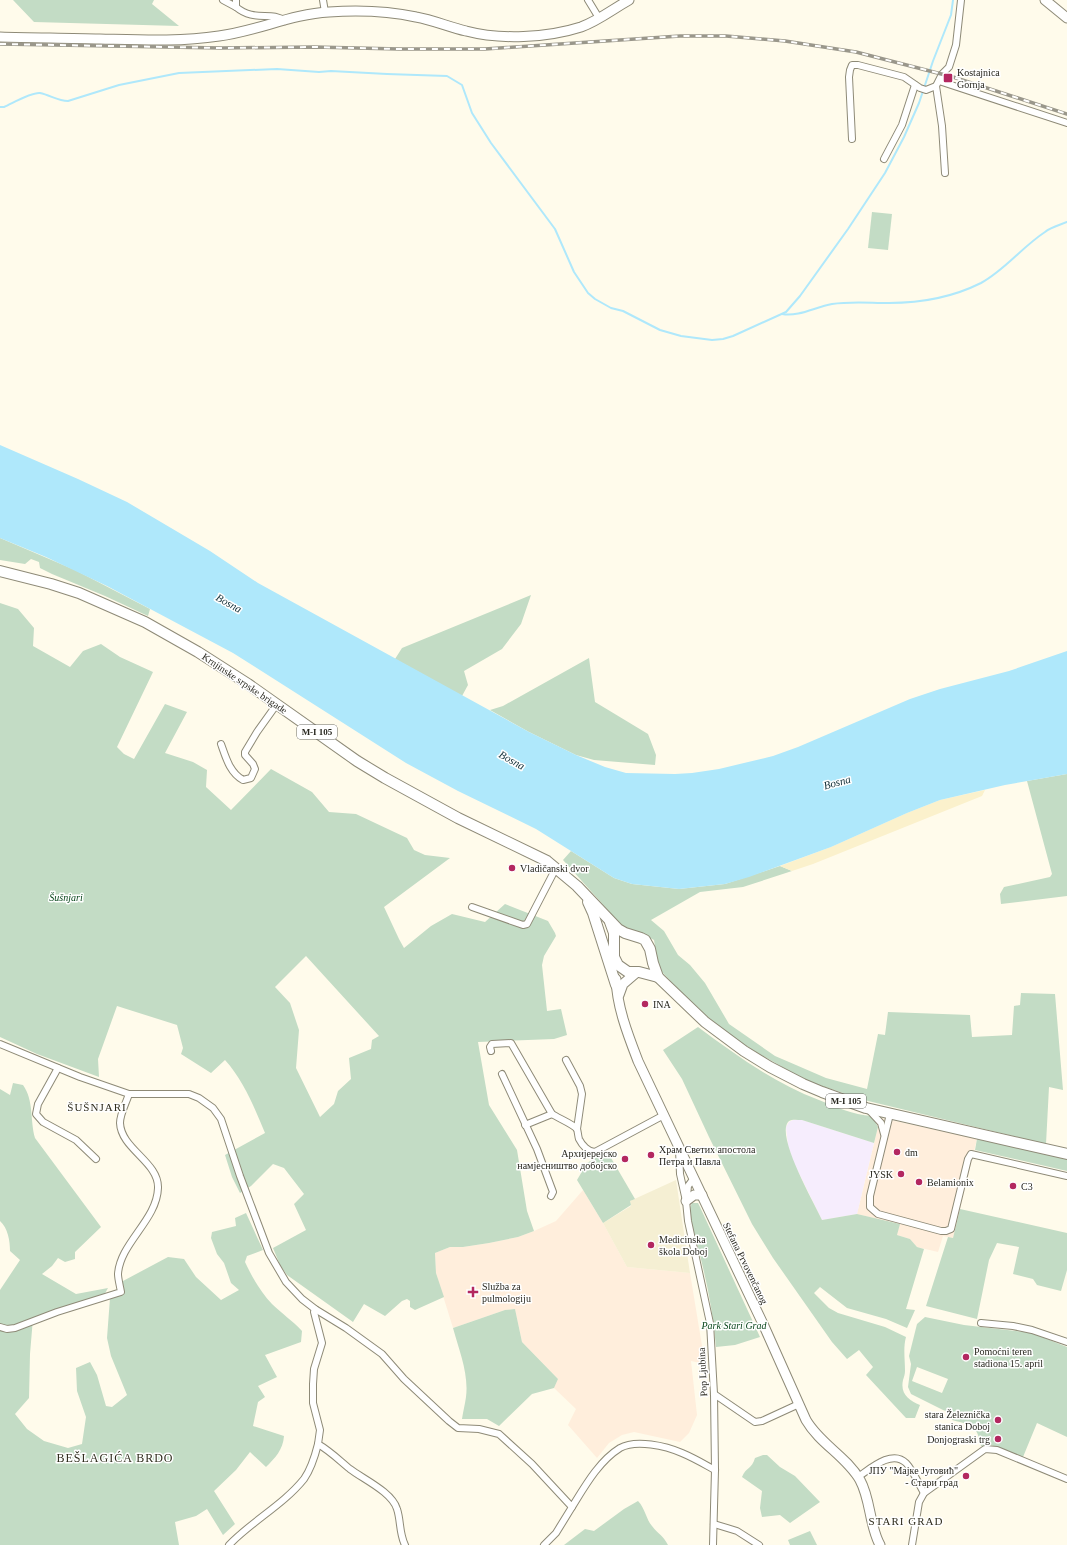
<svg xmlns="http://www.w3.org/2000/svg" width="1067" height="1545" font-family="'Times New Roman',serif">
  <rect width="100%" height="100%" fill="#fffbeb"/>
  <g fill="#ffeedc">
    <path d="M872,1116L977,1139L953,1238L943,1236L938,1252L917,1247L910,1239L897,1235L899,1224L857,1214L878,1127Z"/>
    <path d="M583,1190L603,1223L627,1267L690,1273L705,1364L691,1361L697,1415L689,1433L680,1442L634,1432L622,1435L609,1443L597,1458L568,1425L576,1409L554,1388L558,1379L522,1342L515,1309L505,1310L453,1328L436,1273L435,1253L450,1247H463L489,1243L518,1237L534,1231L556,1221Z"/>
  </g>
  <path fill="#f6edfd" d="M793,1120H802L874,1143L857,1214L822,1220L793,1161L788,1145L786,1127L789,1122Z"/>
  <path fill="#f5efd3" d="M676,1180L690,1273L627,1267L603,1223L631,1206L630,1201Z"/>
  <g fill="#c3dcc5" fill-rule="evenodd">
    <path d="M13,0H154L152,4L179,26L34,22Z"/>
    <path d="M872,212L892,214L888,250L868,248Z"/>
    <path d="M0,538L75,570L150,609L148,616L105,596L52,574L40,568L39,562L31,559L25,564L0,560Z"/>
    <path d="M531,595L521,624L502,649L464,671L468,685L462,696L395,659L402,648Z"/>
    <path d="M0,603L18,609L34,628L33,646L70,667L83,651L101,644L120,657L153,672L117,747L124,754L134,759L165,704L187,712L165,753L193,762L207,770L206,787L231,810L271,769L312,792L329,812L356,814L407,838L414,850L425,855L450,858L384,907L399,939L404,948L431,926L452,914L485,922L505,904L548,921L555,933L556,936L544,956L542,965L547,1011L561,1009L567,1035L554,1039L478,1042L489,1105L517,1150L527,1211L534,1231L518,1237L489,1243L463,1247H450L435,1253L436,1273L444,1297L415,1310L410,1307V1301L407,1299L402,1301L385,1316L364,1304L353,1322L287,1275L280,1265L273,1248L306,1230L294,1204L304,1194L284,1168L273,1164L251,1186L240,1193L232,1177L225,1155L265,1133C254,1107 244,1081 225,1060L211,1073L181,1054L183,1048L177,1025L117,1006L98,1059L99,1077L37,1054L0,1037ZM306,956L379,1036L372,1040L371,1049L349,1058L351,1079L338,1091L334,1104L320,1117L296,1068L299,1030L290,1003L275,987Z"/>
    <path d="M589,658L595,702L648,734L656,755L655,765L594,760L576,755L529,732L490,710L503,706Z"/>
    <path d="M1067,774V896L1001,904L1000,894L1004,887L1050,877L1052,874L1027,781Z"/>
    <path d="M571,851L614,878L632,884L679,889L725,884L780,866L792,871L743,887L700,892L651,920L664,931L678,955L690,965L705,983L729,1024L775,1056L789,1062L826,1078L867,1089L878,1034L885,1035L888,1012L970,1015L972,1037L1012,1035L1014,1006L1020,1005L1021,993L1055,994L1063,1090L1049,1087L1046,1144L864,1100L816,1084L796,1075L732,1038L699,1011L661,971L657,959L654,940L641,933L629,931L624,928L563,860Z"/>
    <path d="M698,1027C736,1055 774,1083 819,1100C837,1107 852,1115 872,1116L878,1127L874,1143L802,1120C798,1120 792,1119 789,1121C774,1134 815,1204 822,1220L857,1214L900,1224L897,1235L910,1239L917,1247L924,1249L906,1309L915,1310L907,1328L886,1319L847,1308L820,1287L814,1293L829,1308L838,1313L885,1327L906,1337C903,1348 905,1359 905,1371C905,1374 904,1377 903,1380C900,1394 909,1400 920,1405L915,1418H906L866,1375L873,1367L859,1350L847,1359L832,1342L773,1258L752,1224L709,1137L682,1079L663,1050Z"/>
    <path d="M13,1083L23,1085C34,1100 30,1121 35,1138L101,1227L75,1252V1259L65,1262L58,1258L52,1266L42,1274L76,1294L108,1288L103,1297L71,1310L33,1318L30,1354L29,1398L15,1414L27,1429L44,1441L68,1448L82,1444L86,1417L77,1391L76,1368L90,1362L97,1375L106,1406L112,1407L127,1395L111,1356L107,1338L110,1298L123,1281L168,1257L184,1259L196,1277L221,1300L239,1290L231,1283L224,1263L217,1254L211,1238L212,1232L236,1226L235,1218L246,1213L263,1250L247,1256L245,1262C252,1277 260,1291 272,1304C281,1313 293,1321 302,1331L301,1342L265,1355L277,1377L258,1386L265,1397L258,1402L253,1426L284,1436C283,1450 275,1458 266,1467L250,1452L236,1470L214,1491L235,1524L223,1535L207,1509L196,1516L175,1522L179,1545H0V1290L20,1260L10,1251C10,1241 8,1228 0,1221V1089L10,1095Z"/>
    <path d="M977,1139L1067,1159V1171L975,1150Z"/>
    <path d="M607,1151L635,1199L630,1201L631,1205L603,1223L577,1180L587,1163Z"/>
    <path d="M692,1203H698L700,1207L760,1337L735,1345L716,1347C713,1309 705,1273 695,1236C693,1227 687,1211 692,1203Z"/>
    <path d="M960,1209L1067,1233V1270L1061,1291L1037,1285L1033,1279L1013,1274L1019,1247L997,1243L989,1260L977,1319L926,1306L948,1237L953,1238Z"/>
    <path d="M515,1309L522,1342L558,1379L554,1388L532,1394L499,1426L487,1419H462C463,1412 465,1404 466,1397C469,1374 459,1350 453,1328L505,1310Z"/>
    <path d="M925,1317L964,1325L1032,1333L1067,1347V1437L1037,1423L1023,1457L991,1445L981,1446C977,1425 972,1425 952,1420L954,1414L943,1410L911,1394L908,1387L911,1364L909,1356L917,1324ZM917,1367L948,1379L942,1393L912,1381Z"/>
    <path d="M763,1455H767L780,1467L795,1476L820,1502L790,1523L780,1515L762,1517L760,1508L762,1491L742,1477C746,1467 752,1469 755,1458Z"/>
    <path d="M638,1501C645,1508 646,1519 652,1526C658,1534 663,1535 668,1545H564L585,1529L594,1531L624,1509Z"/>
    <path d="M810,1531L817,1545H790L788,1540Z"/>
  </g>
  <path fill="#fbf1cc" d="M985,790L982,796L813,864L792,871L780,866L831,847L907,813L940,800Z"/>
  <path fill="#afe8fb" d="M0,445L78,479L127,502L210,551L258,583L529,732L576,755L605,767L626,773L675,774L692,773L719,769L773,756L798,747L910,699L940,689L1009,671L1067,651V774L1005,785L940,800L907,813L831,847L749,877L725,884L679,889L632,884L614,878L536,829L458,791L406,763L233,653L107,586L46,557L0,538Z"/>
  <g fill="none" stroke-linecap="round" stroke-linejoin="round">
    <g stroke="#afe8fb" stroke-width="2">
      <path d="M0,107H4C13,103 31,92 40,93C50,95 58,101 68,101L119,85L179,73L277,69L319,72L331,71L387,74L447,76L462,85L472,113L491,143L555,229L574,272L588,293L595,299L611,308L623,311L660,330L681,336L712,340L723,339L733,336L786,312L800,296L848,229L885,173L904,137L919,103L933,61L951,15L953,0"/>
      <path d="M782,314C799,317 815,307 832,304C851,301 870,303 889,303C920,303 953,297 981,283C1005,270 1022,247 1045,232C1051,227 1060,225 1067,222"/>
    </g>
    <g stroke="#8e8a77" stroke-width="8">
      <g id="street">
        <path d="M223,0L236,7"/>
        <path d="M236,0V7C255,23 271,10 285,21"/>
        <path d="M323,0L325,12"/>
        <path d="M588,0L599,18"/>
        <path d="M939,81L1067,123"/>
        <path d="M852,139L849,77L850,70L852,65H858L904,77L920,88L926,90L936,86"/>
        <path d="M884,159L902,125L915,85"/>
        <path d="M945,173L942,126L936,86L942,74L949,67L956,45L961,0"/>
        <path d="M221,744C226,758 230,773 243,780L251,778L255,769L253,764L245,755V752L257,732L277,704"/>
        <path d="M472,907L523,925L527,924L556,868"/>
        <path d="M0,1044L80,1077L129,1094H189L199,1098L213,1108L221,1119L240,1176L269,1253L286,1282L302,1299L315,1309L346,1328L382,1354L404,1379L449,1421L458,1428L479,1429L499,1434L532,1464L572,1507C585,1486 599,1461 620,1448C636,1439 666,1446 682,1453C694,1458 704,1464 715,1470"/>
        <path d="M491,1051L490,1047L492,1044L511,1043L552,1114"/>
        <path d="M566,1060L580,1086L582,1094L577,1129"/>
        <path d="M58,1068L38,1104L36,1114L43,1122L76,1140L96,1159"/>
        <path d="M502,1074L537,1149L553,1192L551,1196"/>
        <path d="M868,1109L881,1123L884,1134"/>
        <path d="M890,1114L870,1196V1207L878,1214L941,1231H946L951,1229L968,1159L971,1154L1067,1176"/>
        <path d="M525,1125L552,1114C558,1118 573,1124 577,1129C578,1132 578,1136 579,1139C582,1145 588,1152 595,1152L664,1115"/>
        <path d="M679,1150L680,1174L686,1201L688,1221L710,1323L714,1394L715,1470L713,1545"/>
        <path d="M687,1196L688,1186L694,1178"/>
        <path d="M315,1309L314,1312L322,1343L314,1369L313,1384V1403L320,1430L318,1444C330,1451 339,1460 350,1469C363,1479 392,1492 397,1509C401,1521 399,1533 405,1545"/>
        <path d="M981,1323L1013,1326L1032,1330L1067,1342"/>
        <path d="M0,1327L7,1329L15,1328L57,1312L121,1292C120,1286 118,1279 118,1274C120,1243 157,1220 158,1188C159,1162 121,1149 120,1123C120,1114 126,1103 129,1094"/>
        <path d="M714,1394L755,1422L762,1421L799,1404"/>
        <path d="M858,1477C870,1469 892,1449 906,1463C912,1469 919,1484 924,1493"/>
        <path d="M714,1524L737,1531L759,1545"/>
        <path d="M229,1545C252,1521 283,1505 304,1479C311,1469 315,1456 318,1444"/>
        <path d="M544,1545L556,1533L572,1507"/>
        <path d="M912,1545L919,1502L924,1493L985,1449L997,1450L1067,1479"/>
      </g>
    </g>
    <g stroke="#8e8a77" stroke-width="11">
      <g id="secondary">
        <path d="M1045,0L1067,18"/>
        <path d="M0,37C33,38 67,38 100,39C140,40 180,42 219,36C257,31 292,14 329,12C358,10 388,11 416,17C433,20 449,27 466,31C500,40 547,38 581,27C598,21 613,9 629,0"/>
        <path d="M616,979C617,1007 628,1035 638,1061L764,1326L806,1420C820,1444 846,1456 860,1480C871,1500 869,1525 880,1545"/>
        <path d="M619,995L623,984L637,972"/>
        <path d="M686,1201L694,1195H702"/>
      </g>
    </g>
    <g stroke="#8e8a77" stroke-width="12">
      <g id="primary">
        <path d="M0,571L51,584L79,593L145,622L198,652L248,684L357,761L385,778L458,818L547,861L577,886L618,929L625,933L641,938L645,940L650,949L653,963L658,977L705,1022L744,1051L770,1067L803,1084L822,1092L866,1108L1067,1154"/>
        <path d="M588,902L593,913L616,985"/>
        <path d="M610,922L614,933V957L618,965L628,972H639L658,977"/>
      </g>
    </g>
    <use href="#street" stroke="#fff" stroke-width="6"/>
    <use href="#secondary" stroke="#fff" stroke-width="9"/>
    <use href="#primary" stroke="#fff" stroke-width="10"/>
    <g stroke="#9a978b" stroke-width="3.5">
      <path id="rail" d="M0,44L221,48L314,47L399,49H485L680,36H726L785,41L856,52L953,77L1067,114"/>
    </g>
    <use href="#rail" stroke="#fff" stroke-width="2" stroke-dasharray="6" stroke-linecap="butt"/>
  </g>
  <g fill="#b32760" stroke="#fff" stroke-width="1.5">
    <rect x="943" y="73" width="10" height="10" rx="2"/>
    <circle cx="512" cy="868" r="4"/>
    <circle cx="645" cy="1004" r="4"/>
    <circle cx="897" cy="1152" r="4"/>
    <circle cx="651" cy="1155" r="4"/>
    <circle cx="625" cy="1159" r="4"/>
    <circle cx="901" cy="1174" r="4"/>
    <circle cx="919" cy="1182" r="4"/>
    <circle cx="1013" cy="1186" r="4"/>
    <circle cx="651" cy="1245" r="4"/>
    <path d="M471 1286h4v4h4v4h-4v4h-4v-4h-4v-4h4z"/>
    <circle cx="966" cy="1357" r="4"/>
    <circle cx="998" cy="1420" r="4"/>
    <circle cx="998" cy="1439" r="4"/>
    <circle cx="966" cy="1476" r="4"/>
  </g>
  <g text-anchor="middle" stroke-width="3" stroke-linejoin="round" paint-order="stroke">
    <g fill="#fff" stroke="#686862" stroke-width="1">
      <rect x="297" y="725" width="40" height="14" rx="3"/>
      <rect x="826" y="1094" width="40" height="14" rx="3"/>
    </g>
    <g font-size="9" font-weight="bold" fill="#28271f">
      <text x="317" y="735">M-I 105</text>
      <text x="846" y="1104">M-I 105</text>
    </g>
    <g font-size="10" fill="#28271f" stroke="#fff" text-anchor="start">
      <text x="957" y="76">Kostajnica<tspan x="957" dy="12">Gornja</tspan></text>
      <text x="520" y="872">Vladičanski dvor</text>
      <text x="653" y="1008">INA</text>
      <text x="659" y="1153">Храм Светих апостола<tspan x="659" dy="12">Петра и Павла</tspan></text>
      <text x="905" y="1156">dm</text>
      <text x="617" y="1157" text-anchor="end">Архијерејско<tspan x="617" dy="12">намјесништво добојско</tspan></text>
      <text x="893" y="1178" text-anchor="end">JYSK</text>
      <text x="927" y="1186">Belamionix</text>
      <text x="1021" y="1190">C3</text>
      <text x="659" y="1243">Medicinska<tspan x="659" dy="12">škola Doboj</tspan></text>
      <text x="482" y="1290">Služba za<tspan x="482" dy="12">pulmologiju</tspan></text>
      <text x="974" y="1355">Pomoćni teren<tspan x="974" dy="12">stadiona 15. april</tspan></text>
      <text x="990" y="1418" text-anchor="end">stara Železnička<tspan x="990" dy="12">stanica Doboj</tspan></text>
      <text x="990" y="1443" text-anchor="end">Donjograski trg</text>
      <text x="958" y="1474" text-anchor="end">ЈПУ "Мајке Југовић"<tspan x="958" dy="12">- Стари град</tspan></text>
    </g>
    <g font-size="10" fill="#28271f" stroke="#fff">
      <text transform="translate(245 683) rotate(34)" y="4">Krnjinske srpske brigade</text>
      <text transform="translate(746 1263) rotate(64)" y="4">Stefana Prvovenčanog</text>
      <text transform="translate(702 1372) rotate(-93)" y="4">Pop Ljubina</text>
    </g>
    <g font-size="10" font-style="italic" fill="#07451a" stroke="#fff">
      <text x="66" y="901">Šušnjari</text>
      <text x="734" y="1329">Park Stari Grad</text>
    </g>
    <g font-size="11" font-style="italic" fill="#122f37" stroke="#fff">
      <text transform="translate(229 603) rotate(29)" y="4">Bosna</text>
      <text transform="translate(512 760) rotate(29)" y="4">Bosna</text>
      <text transform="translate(837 782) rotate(-15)" y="4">Bosna</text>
    </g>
    <g font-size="11" letter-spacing="1" fill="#2f2c1c" stroke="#fff">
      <text x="97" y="1111">ŠUŠNJARI</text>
      <text x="906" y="1525">STARI GRAD</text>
    </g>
    <g font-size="12" letter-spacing="1" fill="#2f2c1c" stroke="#fff">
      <text x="115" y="1462">BEŠLAGIĆA BRDO</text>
    </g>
  </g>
</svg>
